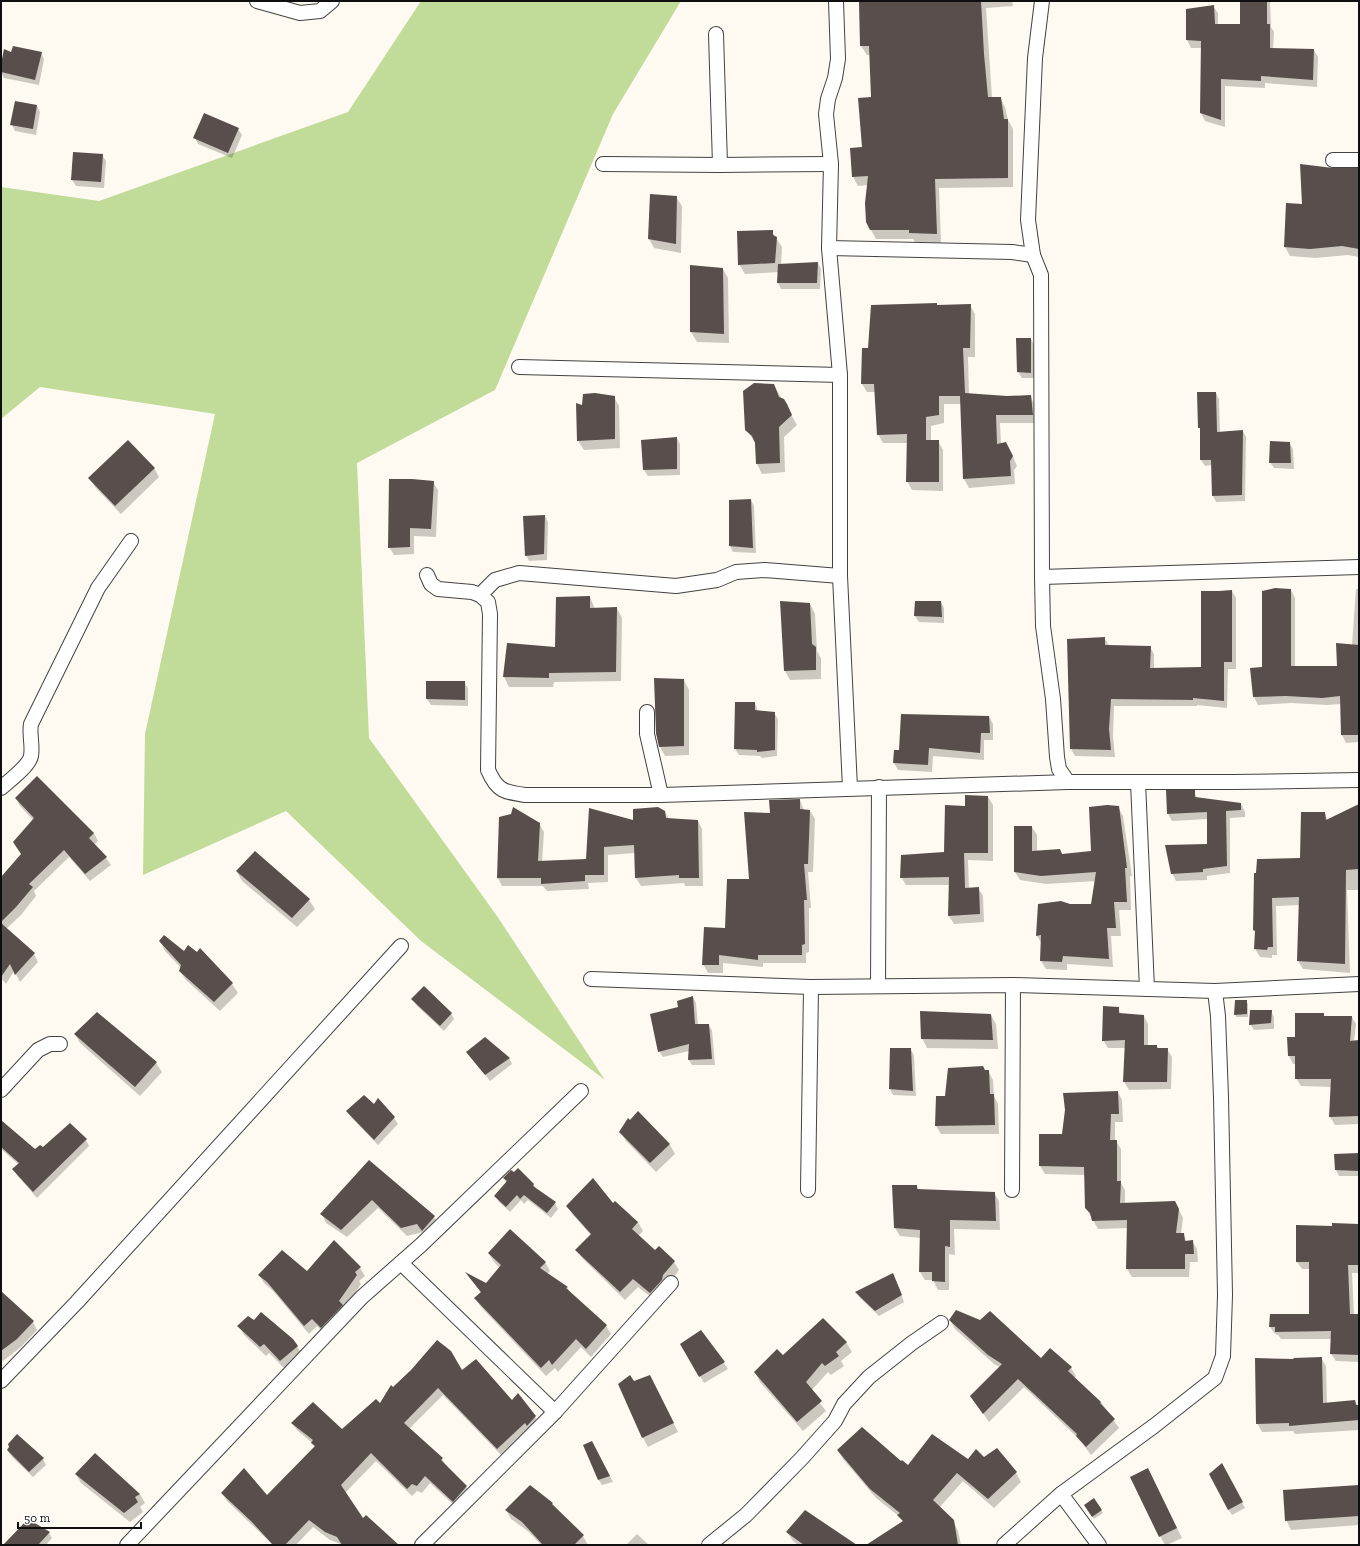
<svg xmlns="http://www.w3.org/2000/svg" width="1360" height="1546" font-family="'Zilla Slab',serif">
  <rect width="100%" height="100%" fill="#fffaf1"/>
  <path fill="#c1db99" d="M421,1H681L613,114L495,390L357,463L369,738L497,916L605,1080L421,941L286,811L143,875L145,734L215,414L40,387L1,419V187L99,201L348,112Z"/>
  <g fill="#0003">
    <path d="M859,1H1012L1013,6L986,8L992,98H1000L1005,107L1008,120L1013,129V187L939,188L941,243L915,242L913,239H876L871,230L868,185L858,186L853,177L863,148L872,98L870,55H867L861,46Z"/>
    <path d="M1241,1H1270L1271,27L1274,32L1273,49L1314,50L1318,57L1317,87L1265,83V88L1225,86V127L1205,121L1201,113L1202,48H1191L1187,40V10L1213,6L1218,13V25H1241Z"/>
    <path d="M41,53L44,59L39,85L4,78L1,73V68L12,54Z"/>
    <path d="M37,106L40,112L36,135L15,131L12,125Z"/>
    <path d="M238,129L242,135L232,158L198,144L195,138Z"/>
    <path d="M102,155L106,161L104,188L76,186L72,180Z"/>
    <path d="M1359,169V257L1348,255L1315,258L1290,256L1285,247L1303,205L1333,170Z"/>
    <path d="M676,197L682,206L681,253L654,248L649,239Z"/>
    <path d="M772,232L782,247L781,265L818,263L821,269L820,289H781L778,283L779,272L745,274L739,264Z"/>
    <path d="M691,266L723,269L728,278L729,343L697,342L691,332Z"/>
    <path d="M937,304L938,306L970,305L975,314V357H968L969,394L1007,397L1030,396L1035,405L1037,423H1000L1001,444L1011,452L1017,466L1014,470L1015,484L969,488L964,479L961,404H944V423L931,426V441H938L943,450V491L912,490L907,481L908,443H883L878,434L876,392H867L862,384L869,349Z"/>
    <path d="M1031,339L1034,345V378H1022L1018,372Z"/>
    <path d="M774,385L797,425L784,437L785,472L762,474L757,464L755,442L746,429Z"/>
    <path d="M1216,393L1219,399L1220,433L1243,431L1246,437L1245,501L1216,502L1213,496L1212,465L1205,466L1201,460V431L1199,427Z"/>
    <path d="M614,397L619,406L620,448L584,450L578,441Z"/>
    <path d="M677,438L680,444V475L648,476L644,470Z"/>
    <path d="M1289,443L1293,449L1294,469L1274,468L1270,462Z"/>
    <path d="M154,468L159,477L121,514L95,487L89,478Z"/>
    <path d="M433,482L438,490L436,537L414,536V554L394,555L389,547Z"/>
    <path d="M751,500L754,506L756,553L733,552L730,546Z"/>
    <path d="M545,516L548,522L547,560L529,561L526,555Z"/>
    <path d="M1356,589H1359V742L1346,743L1342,735L1341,704L1327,705L1291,703L1258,705L1254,697L1251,669L1263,668L1291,590L1295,598V667H1338L1352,645Z"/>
    <path d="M1232,591L1236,598V669H1228L1227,708L1197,705V706H1114L1113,737L1115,757L1075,756L1071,749L1104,638L1109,645L1150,647L1154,654V669L1202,668Z"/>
    <path d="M590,597L595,609L617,608L622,618L621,681L554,682L553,687H509L504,677L508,644L556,648Z"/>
    <path d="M916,602H941L944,608V623L919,622L915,616Z"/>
    <path d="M810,604L815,614L817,651L821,658V679L790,680L785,671Z"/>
    <path d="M684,680L689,690V755L665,756L660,747L656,733Z"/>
    <path d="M464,682L468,688V706L431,705L427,699Z"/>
    <path d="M755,703L758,711L774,713L778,719L777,756L762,758L760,756L739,755L735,749Z"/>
    <path d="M989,716L993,724V740H984V760L933,756L932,772L898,770L894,763L900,751Z"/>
    <path d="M1194,792L1198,799L1241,804L1245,812V817L1230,818V873L1207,876V880L1176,881L1172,873L1208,845V819L1172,821L1168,814Z"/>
    <path d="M988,797L993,805V861L968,860L969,889L978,888L983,896L984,922L954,924L949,916L950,885H906L901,877L945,853L966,807Z"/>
    <path d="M16,798L94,833L98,841L94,845L106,858L111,865L90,881L69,857L34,891L36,896L21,915L6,929L34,954L38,962L20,982L14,971L6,984L1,978V878L22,855L33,820L20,806Z"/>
    <path d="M800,800L804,810L810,811L815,819L813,872H808L811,908H809V952L806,953V963H763V967L723,963V973H708L703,964L726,929L750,880L771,814Z"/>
    <path d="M1359,805V890H1347L1350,973L1303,969L1298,961L1300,905L1276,906L1277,955H1272V958L1260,957L1255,949V874L1300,859L1324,813L1328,820Z"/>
    <path d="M1118,807L1123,816L1132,876H1130L1131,910H1119L1121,936H1111L1113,967L1067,964V970L1046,969L1041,961L1042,944L1037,936L1070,905H1092L1096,881L1046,884L1020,880L1015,872L1032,827L1037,835V852L1062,855L1092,852Z"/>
    <path d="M665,812L669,819L698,821L702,829L703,886H685L684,883L641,886L636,878L635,853L608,855V882L588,883L589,889L547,891L543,886H502L498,878L539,823L544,832L542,862L587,860L634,821Z"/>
    <path d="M237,872L309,900L315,909L297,927L242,881Z"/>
    <path d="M160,941L184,953H197L200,950L232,984L238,993L220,1011L186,980L180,971L181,968L165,951Z"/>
    <path d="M693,997L696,1003L698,1025H708L712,1030L715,1065H692L689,1060V1051L663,1057L659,1051L680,1008Z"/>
    <path d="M413,999L451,1013L454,1019L444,1031L416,1005Z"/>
    <path d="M1246,1001L1248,1004V1017H1236L1235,1014Z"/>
    <path d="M1118,1008L1121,1014L1144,1016L1148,1024V1046H1157L1159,1049H1167L1172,1057L1171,1089L1129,1090L1124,1082L1126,1048H1108L1103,1040Z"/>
    <path d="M1271,1011L1274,1017V1029L1254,1030L1250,1024Z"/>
    <path d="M97,1013L156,1063L162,1072L140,1096L80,1043L75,1034Z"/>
    <path d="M1323,1014L1325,1017H1352L1356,1024L1354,1041H1359V1124L1335,1125L1330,1117L1331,1087L1301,1086L1296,1078V1064H1293L1289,1056L1296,1038Z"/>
    <path d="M991,1015L996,1024L998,1049L927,1048L922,1038Z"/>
    <path d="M910,1049L914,1055L916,1096L893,1095L890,1089Z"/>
    <path d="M467,1052L509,1058L512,1064L490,1081Z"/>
    <path d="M985,1071H988L993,1080L994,1096L998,1104L999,1134H941L936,1126L946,1097Z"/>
    <path d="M1118,1092L1122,1100L1123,1122H1115V1141H1116L1121,1149V1183L1125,1190V1204L1175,1202L1183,1218L1181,1234H1183L1187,1242L1192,1241L1197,1249L1198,1262H1190L1189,1277H1132L1127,1269L1128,1228L1098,1229L1086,1208L1085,1175L1045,1174L1040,1166V1135L1063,1136Z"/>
    <path d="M378,1100L394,1118L398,1124L378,1145L351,1117L347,1111L374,1106Z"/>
    <path d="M638,1113L670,1145L675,1154L656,1172L626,1141L621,1132Z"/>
    <path d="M1,1121L35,1150L86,1140L89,1146L37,1198L17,1175L14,1169L18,1164L1,1149Z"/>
    <path d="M1359,1154V1176H1339L1336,1170L1335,1155Z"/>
    <path d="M369,1162L434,1217L439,1225L428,1238L423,1232L407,1236L378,1208L347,1237L326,1223L322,1214Z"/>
    <path d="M504,1178L534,1185L537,1190L555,1203L558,1209L551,1218L528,1200L524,1204L521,1200L510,1212L499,1202L496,1196L507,1183Z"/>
    <path d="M917,1186L919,1190L994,1193L999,1201L1000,1230L954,1229L955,1255L949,1254V1290H938L933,1280H925L920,1272L921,1238L900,1236L895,1228Z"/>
    <path d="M613,1205L638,1222L643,1231L638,1236L655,1252L674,1262L679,1270L656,1301L638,1287L625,1300L582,1258L576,1250L591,1235L573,1215L568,1207Z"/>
    <path d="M1359,1225V1273H1352L1354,1315H1359V1362L1336,1361L1331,1354L1332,1339H1281L1278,1335L1275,1334L1270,1327L1310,1315V1269H1302L1297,1262L1333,1227Z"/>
    <path d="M334,1241L360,1268L365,1276L359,1281L361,1284L326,1336L317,1326L309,1334L273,1291L264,1283L259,1275L307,1272Z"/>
    <path d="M489,1254L545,1262L550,1271L547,1274L567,1287L570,1293L606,1326L611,1334L591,1357L581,1347L558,1372L555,1368L546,1376L480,1306L476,1298L481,1293L467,1274L486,1284L500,1268L494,1262Z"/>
    <path d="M896,1280L904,1302L879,1316L860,1298L857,1292Z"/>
    <path d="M1,1293L33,1322L37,1330L21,1347L3,1361L1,1359Z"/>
    <path d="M950,1320L1041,1359L1071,1368L1076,1376L1074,1378L1101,1402L1119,1428L1091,1455L1078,1438L1024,1387L989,1422L972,1397L1000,1367L994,1364L955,1329Z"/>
    <path d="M239,1326L297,1346L303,1356L286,1370L269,1353L266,1356L244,1335Z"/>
    <path d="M701,1331L728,1369L704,1383L681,1344Z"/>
    <path d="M846,1342L852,1352L841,1361L844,1366L831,1375L828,1372L811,1391L826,1411L803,1431L760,1382L755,1372L783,1357Z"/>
    <path d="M1321,1358L1326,1366L1327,1404L1355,1401L1358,1406H1359V1430L1295,1434L1293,1431L1262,1432L1257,1423L1295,1361Z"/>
    <path d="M462,1372L535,1417L540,1424L502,1456L443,1395L409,1429L442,1459L447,1467L466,1487L471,1495L458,1509L430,1483L422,1493L417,1491L412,1496L376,1461L345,1493L363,1520L398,1545H343L330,1540L313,1527L296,1545H273L227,1501L222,1493L267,1496L315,1447L312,1443L297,1430L292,1423L342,1430L380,1404L393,1388Z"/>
    <path d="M633,1382L655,1386L678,1432L648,1447L643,1438Z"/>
    <path d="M595,1448L613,1482L602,1485L598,1479Z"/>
    <path d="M838,1450L901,1463L908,1467L984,1458L1016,1473L1021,1482L994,1508L963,1481L939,1508L953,1521L958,1531L961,1545H872L903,1522L900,1517L876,1498L843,1459Z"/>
    <path d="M8,1451L43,1459L46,1465L33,1477L12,1457Z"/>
    <path d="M1148,1469L1182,1538L1167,1545H1165L1160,1536Z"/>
    <path d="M1225,1470L1245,1508L1232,1515L1228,1509Z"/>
    <path d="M76,1474L140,1494L145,1503L140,1507L143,1512L130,1522L81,1483Z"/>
    <path d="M530,1486L552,1504L556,1509L583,1536L588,1545H541L529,1532L511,1519L506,1510Z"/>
    <path d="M1359,1486V1525L1291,1530L1286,1520Z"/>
    <path d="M1094,1499L1103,1513L1094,1519L1085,1505Z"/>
    <path d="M787,1532L855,1545H798L793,1541Z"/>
    <path d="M49,1533L52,1538L46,1545H4Z"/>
    <path d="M637,1534L649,1545H626Z"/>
  </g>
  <g fill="#584e4b">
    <path d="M859,1H981L984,54L988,97H1001L1004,119H1008V178L935,179L937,234L909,233V230H870L866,222L865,203L868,176L852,177L850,148L862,147L858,98L871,97L869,46H860Z"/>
    <path d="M1240,1H1267V24H1270V48L1314,49L1313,80L1261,76V81L1221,79V120L1200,113L1201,41L1186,40V9L1214,5L1215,24H1240Z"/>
    <path d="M13,46L42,52L35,80L1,72V64L4,49L11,52Z"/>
    <path d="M15,101L37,105L33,129L10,125Z"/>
    <path d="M204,113L239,128L228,153L193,138Z"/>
    <path d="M73,152L103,154L101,182L71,180Z"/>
    <path d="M1300,164L1333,168H1359V249L1342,246L1310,249L1284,247L1286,203L1302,204Z"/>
    <path d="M650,194L677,196L676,244L648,239Z"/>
    <path d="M773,230V235L777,237L775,263L738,265L737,231Z"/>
    <path d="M818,262L817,283H777L778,264Z"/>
    <path d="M690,265L723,268L724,334L690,332Z"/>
    <path d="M937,303V305L971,304L970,348H963L965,393L1007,396L1031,395L1033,415H996L997,444L1006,442L1013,456L1010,461L1011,476L963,479L960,396H939V415L926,417V440H939V482H906L907,434L877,435L874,384H861L862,348H868L871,305Z"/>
    <path d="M1016,338H1031V373L1017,372Z"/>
    <path d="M754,383L774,384L779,397L784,399L787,404L792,415L779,427L780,463L756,464L755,443L752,436L745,430L743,391Z"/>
    <path d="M1197,392H1216L1217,432L1243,430L1242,495L1212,496L1211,460H1200V428H1198Z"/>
    <path d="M595,393L615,396V439L577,441L576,403L582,405L583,394Z"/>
    <path d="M677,437V469L643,470L641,440Z"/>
    <path d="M128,440L155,468L115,506L88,478Z"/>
    <path d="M1270,441L1290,442L1291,463H1269Z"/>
    <path d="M389,479H412L434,481L431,529L410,528V547L388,548Z"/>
    <path d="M751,499L753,548L729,546V500Z"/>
    <path d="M545,515L544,554L525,556L523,516Z"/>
    <path d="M1275,588L1291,589V666H1337L1336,643L1359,645V664H1358L1359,735H1341L1340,696L1322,698L1286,696L1253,697L1250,668L1262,667V591Z"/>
    <path d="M1232,590V662H1224V701L1193,698V700L1111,699L1109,729L1111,750L1070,749L1067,639L1105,637V645L1151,646L1150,668L1201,667V591H1219Z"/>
    <path d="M590,596V608L617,607L616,672L549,673V678L503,677L507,643L555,647L556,597Z"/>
    <path d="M780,601L810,603L812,644L816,647V670L784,671Z"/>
    <path d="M915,601H941L942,617L914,616Z"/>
    <path d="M654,678L684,679V746L659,747L656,733Z"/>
    <path d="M426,681H465V700L426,699Z"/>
    <path d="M735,702H755V710L775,712V750L757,752V750L734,749Z"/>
    <path d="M901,714L989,716L990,733H981L980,753L929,748L928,765L893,763L894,750H899Z"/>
    <path d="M37,776L94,833L89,838L107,857L85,874L64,850L29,884L33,887L16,907L1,922V877L21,854L13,842L34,818L15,798Z"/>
    <path d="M1166,790H1195V797L1241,803V810L1226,811L1227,866L1203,869V872L1171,874L1165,845L1207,844V812L1167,814Z"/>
    <path d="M965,795L988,796V853H964L965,888L979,887L980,914L948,916L949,877L900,878L901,855L944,852L945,805L965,806Z"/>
    <path d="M800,799V809L810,810L808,864H804L807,900H804L805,944L802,945V955H758V960L719,955V965H702L704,927L725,928L727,879H749L744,812L770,813L769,800Z"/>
    <path d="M1359,804V869L1346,870L1345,964L1297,961L1299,897L1272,898L1273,947H1268L1267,950L1254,949L1255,931L1253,930L1254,873H1256L1257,859L1300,858L1301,812H1325L1326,820Z"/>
    <path d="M1107,805L1119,806L1127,868H1125L1127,902H1114L1116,928H1107L1109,959L1063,956L1062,962L1040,961L1041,935L1036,936L1038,904L1061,901L1070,904H1091L1096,872L1041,876L1014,872V826H1032V851L1060,849L1062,854L1091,851L1089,807Z"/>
    <path d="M513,807L540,823L538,861L586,859L589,808L633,820V809L658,807L665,811L666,818L698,820L699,878H679V875L635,878L634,845L604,847V875H585V881L541,884V878H497L499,817L511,814Z"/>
    <path d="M255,851L310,899L292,918L236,871Z"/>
    <path d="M1,923L35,953L15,975L10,964L1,977Z"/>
    <path d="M164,935L184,951L188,945L197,952L200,948L233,983L214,1002L179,971L181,965L159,941Z"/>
    <path d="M424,986L452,1013L440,1026L411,999Z"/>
    <path d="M693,996L695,1024H709L712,1059L688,1060L689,1044L658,1052L650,1014L678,1007L677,1001Z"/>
    <path d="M1235,1000H1247V1014L1234,1015Z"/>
    <path d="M1103,1006L1119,1007V1013L1144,1015V1045H1157V1048H1168L1167,1082H1123L1125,1040L1102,1041Z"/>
    <path d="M1250,1010H1272L1271,1023L1249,1025Z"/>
    <path d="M920,1011L991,1014L993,1040L921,1039Z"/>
    <path d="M97,1012L157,1062L135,1087L74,1034Z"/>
    <path d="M1295,1013H1324V1016H1352L1350,1041L1359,1040V1116L1329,1117L1331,1079H1295V1056H1288L1287,1037H1295Z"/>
    <path d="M485,1037L510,1058L485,1075L466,1052Z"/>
    <path d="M890,1048H911L913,1091L889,1089Z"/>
    <path d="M983,1066L985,1070H989L990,1094H994L995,1125L935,1126L936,1096H945L948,1068Z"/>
    <path d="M1118,1091L1119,1114H1111L1110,1140H1117V1181H1121L1120,1203L1175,1201L1179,1209L1176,1233H1184L1185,1241L1193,1240L1194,1254H1185V1269H1126L1127,1220L1092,1221L1090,1213L1085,1208L1084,1167L1039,1166V1134H1062L1065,1110L1063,1093Z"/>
    <path d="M364,1095L374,1104L378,1098L395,1117L374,1140L346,1111Z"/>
    <path d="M638,1111L670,1144L650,1163L619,1132L628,1118L630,1120Z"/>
    <path d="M1,1120L35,1149L40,1145L43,1147L70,1123L87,1139L33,1192L12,1169L19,1163L1,1147Z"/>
    <path d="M1359,1153V1171L1335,1170L1334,1154Z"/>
    <path d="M369,1160L435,1216L422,1231L417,1224L401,1228L372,1200L341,1230L320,1214Z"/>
    <path d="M518,1168L534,1184L533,1186L556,1202L547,1213L524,1195L520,1199L517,1195L506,1207L494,1196L507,1181L503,1178L511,1170L514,1172Z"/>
    <path d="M593,1178L613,1203L615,1201L638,1222L632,1229L655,1250L659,1246L675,1261L663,1275L662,1280L650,1293L633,1279L620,1292L575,1250L591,1234L566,1206Z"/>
    <path d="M892,1185H917V1189L995,1192L996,1221L950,1220V1247L945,1246V1282L932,1281V1272H919L920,1230L894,1228Z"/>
    <path d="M1332,1223L1359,1224V1265H1348L1350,1314H1359V1355L1330,1354L1331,1331L1275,1332V1327H1269L1270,1314H1309V1262H1296V1225L1332,1226Z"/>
    <path d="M510,1229L546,1262L540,1268L568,1287L566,1288L607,1325L586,1349L576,1339L552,1365L549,1360L541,1368L474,1298L481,1292L465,1272L486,1283L501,1265L488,1253Z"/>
    <path d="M334,1240L361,1267L355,1272L357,1275L339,1301L343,1305L321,1328L312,1319L304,1326L267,1282L258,1275L282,1250L307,1271Z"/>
    <path d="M893,1273L902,1295L875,1311L855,1292Z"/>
    <path d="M1,1291L34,1321L17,1339L1,1351Z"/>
    <path d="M956,1310L980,1320L990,1311L1041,1358L1050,1348L1072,1367L1068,1371L1101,1402L1100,1403L1115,1419L1086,1447L1076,1436L1077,1434L1018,1379L983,1414L970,1396L1002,1364L988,1355L949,1320Z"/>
    <path d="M261,1312L293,1339L298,1346L280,1361L264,1344L260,1347L237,1326L248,1316L254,1320Z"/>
    <path d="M823,1318L847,1342L836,1352L839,1356L825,1366L822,1363L806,1382L822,1401L797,1422L754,1372L777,1349L783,1355Z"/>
    <path d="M701,1330L725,1362L699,1377L680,1344Z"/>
    <path d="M437,1340L451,1351L462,1370L476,1359L512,1400L518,1393L536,1416L527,1426L525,1423L497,1449L438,1388L404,1423L443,1458L441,1460L467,1486L453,1502L425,1476L417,1486L412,1484L407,1489L371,1453L341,1485L363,1518L366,1515L399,1545H342L337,1537L325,1532L309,1520L285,1545H273L252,1522L221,1493L244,1468L267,1495L315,1446L311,1443L313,1440L291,1423L313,1402L342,1429L376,1399L380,1403L391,1385L393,1387L411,1370Z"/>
    <path d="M1322,1357L1323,1403L1355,1400L1356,1405H1359V1420L1289,1426V1423L1256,1424L1255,1358L1294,1359L1293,1358Z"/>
    <path d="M630,1375L634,1381L650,1375L674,1423L642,1438L618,1384Z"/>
    <path d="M862,1427L901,1461L902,1460L908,1465L932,1434L968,1459L976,1449L984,1457L997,1448L1017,1472L988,1499L957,1473L933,1500L954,1520L958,1545H866L903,1521L897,1515L900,1513L870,1489L837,1450Z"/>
    <path d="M17,1434L44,1458L29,1472L7,1450L9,1447L8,1444Z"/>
    <path d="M592,1441L610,1476L598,1480L583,1445Z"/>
    <path d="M95,1453L140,1494L135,1497L138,1502L124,1513L75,1474Z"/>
    <path d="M1222,1463L1243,1502L1228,1510L1209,1474Z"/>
    <path d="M1148,1468L1177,1528L1159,1537L1130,1477Z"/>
    <path d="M530,1485L553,1503L552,1504L584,1535L574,1545H543L522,1522L505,1510Z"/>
    <path d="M1359,1485V1516L1285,1521L1283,1490Z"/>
    <path d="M1094,1498L1102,1510L1092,1517L1084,1505Z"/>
    <path d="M805,1510L857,1545H804L786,1532Z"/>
    <path d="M28,1519L50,1532L38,1545H3Z"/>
  </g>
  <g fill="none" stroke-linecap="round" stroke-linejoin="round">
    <g stroke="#424242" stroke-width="16">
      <g id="street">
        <path d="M257,1L300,13L320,11L332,1"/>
        <path d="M836,1L838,59L835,78L828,99L826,114L831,164L829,248L840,375V576L850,788"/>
        <path d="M1042,1L1035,58L1028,220L1033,255L1041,275L1042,577L1043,626L1053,699L1057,757L1059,769L1068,782"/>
        <path d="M716,34L720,165"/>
        <path d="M1333,160H1359"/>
        <path d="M603,164L720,165L831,164"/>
        <path d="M829,248L1012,252L1033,255"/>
        <path d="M519,367L840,375"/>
        <path d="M427,575L431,584L438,589L472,592L480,595L488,602L490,614L488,770C497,791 504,792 525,795H661L1068,782H1233L1359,780"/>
        <path d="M1042,577L1359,567"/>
        <path d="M480,595L495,580L519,573L676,586L717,580L736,572L765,570L840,576"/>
        <path d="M647,712V734L661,795"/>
        <path d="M1138,782L1147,989"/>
        <path d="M1,788C9,781 29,766 31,756C33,746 29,734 31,724L98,588L131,541"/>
        <path d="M591,979L811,987L1013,985L1215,991L1359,984"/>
        <path d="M878,986L879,787"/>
        <path d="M1,1090L38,1050L50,1044H60"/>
        <path d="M808,1190L811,987"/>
        <path d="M1012,1190L1013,985"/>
        <path d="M401,1263L555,1412"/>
        <path d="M1,1381L77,1302L401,946"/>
        <path d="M1061,1494L1099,1545"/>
        <path d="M127,1545L362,1297L421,1245L581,1091"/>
        <path d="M422,1545L555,1412L671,1283"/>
        <path d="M709,1545L746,1515L802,1458L835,1421L844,1404L869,1377L912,1343L941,1323"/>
        <path d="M1004,1545L1061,1494L1154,1426L1215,1378L1223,1356L1225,1295L1221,1097L1218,1016L1215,991"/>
      </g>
    </g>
    <use href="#street" stroke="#fff" stroke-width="14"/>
  </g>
  <rect width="1360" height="1546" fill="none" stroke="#0f0f0f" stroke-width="4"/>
  <path d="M18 1522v6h123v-6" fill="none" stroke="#0f0f0f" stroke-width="2"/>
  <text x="24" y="1522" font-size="12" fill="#0f0f0f" stroke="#ffffff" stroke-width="3" paint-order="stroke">50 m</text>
</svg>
